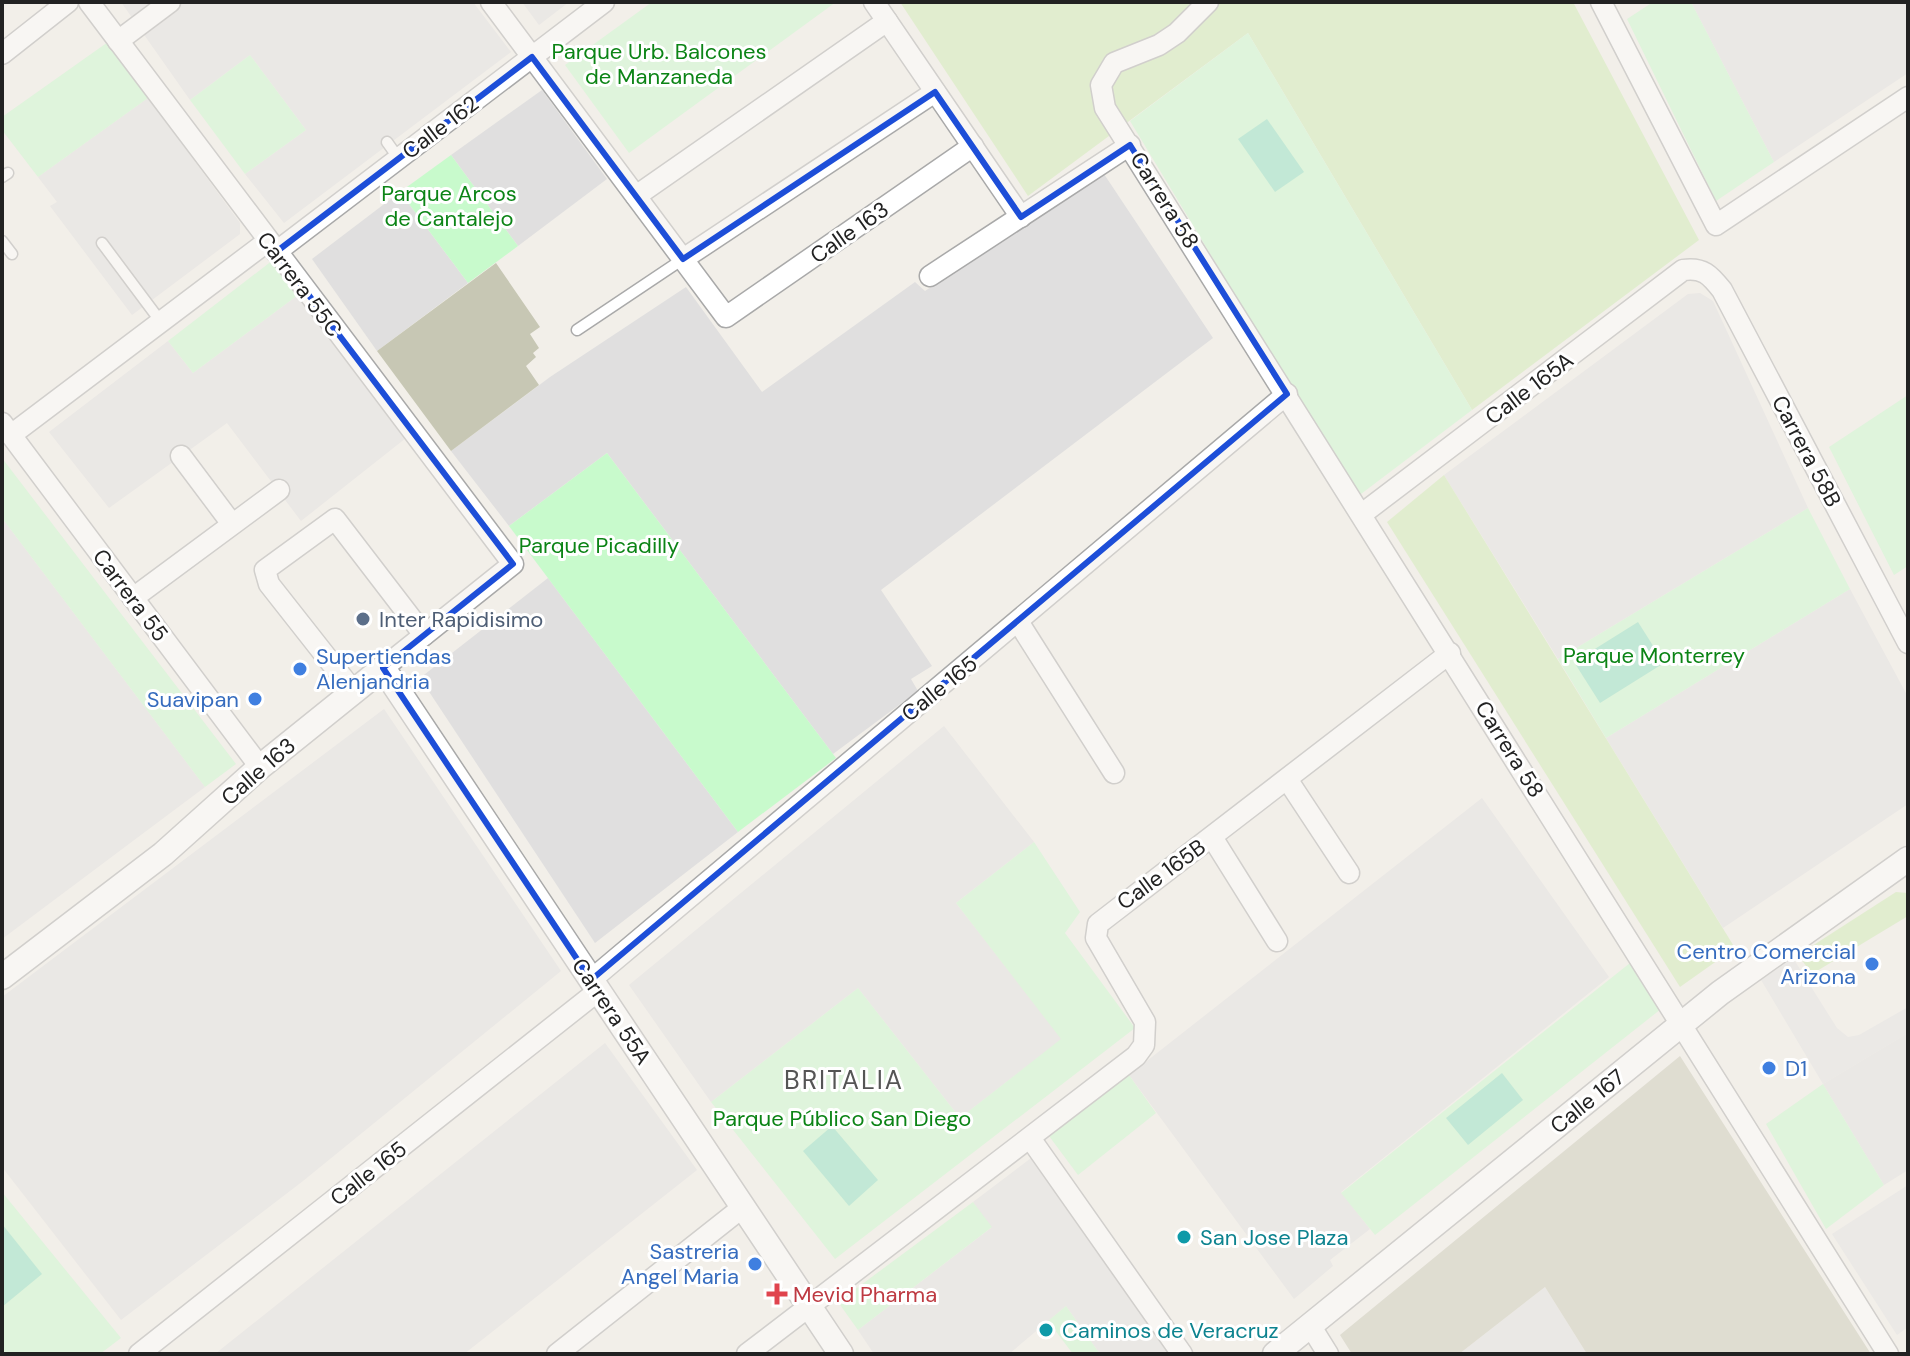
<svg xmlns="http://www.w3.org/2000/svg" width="1910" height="1356" font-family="'DM Sans',sans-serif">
  <rect width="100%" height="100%" fill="#f2efe9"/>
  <g fill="#e0dfdf">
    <path d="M121,2H473L511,52L284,223L245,174L306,130L250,55L190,100Z"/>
    <path d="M522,2H569L539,25Z"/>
    <path d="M1691,2H1908V73L1774,162Z"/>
    <path d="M542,90L607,179L518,246L451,155Z"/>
    <path d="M148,98L240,223V234L132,315L50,206L57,202L38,177Z"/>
    <path d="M1104,174L1213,338L881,590L932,666L911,679L918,691L833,754L607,453L509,526L451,451L550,377L686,287L762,392L915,282L925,291Z"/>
    <path d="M400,192L468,283L377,351L312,259Z"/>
    <path d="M1700,293L1713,301L1808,508L1558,659L1444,475L1688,294Z"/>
    <path d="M298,295L406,438L301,521L227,423L109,508L49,432L168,341L193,373Z"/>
    <path d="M2,518L205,787L2,939Z"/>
    <path d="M548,578L738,832L595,943L420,678Z"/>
    <path d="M1850,589L1908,697V804L1723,928L1606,738Z"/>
    <path d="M384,709L561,971L303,1181L121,1320L2,1167V997Z"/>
    <path d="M944,726L1034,842L956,903L1062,1039L960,1118L858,988L711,1102L629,985Z"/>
    <path d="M1482,798L1609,977L1341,1192L1370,1229L1330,1260L1333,1266L1294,1299L1129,1075Z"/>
    <path d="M1908,1033V1170L1884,1185L1823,1084Z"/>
    <path d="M605,1043L697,1170L464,1354H215Z"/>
    <path d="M1035,1155L1168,1353L1100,1354L1066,1306L1009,1354H874L858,1330L991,1228L973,1202Z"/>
    <path d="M1545,1287L1587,1354H1459Z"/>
  </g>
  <g fill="#c7c7b4">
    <path d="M496,263L540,327L530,334L539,348L533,353L536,357L526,366L539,385L451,451L377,351Z"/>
    <path d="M1680,1056L1871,1354H1587L1545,1287L1459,1354H1352L1340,1335Z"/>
  </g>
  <g fill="#cdebb0">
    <path d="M900,2H1573L1699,240L1472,410L1248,33L1028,196Z"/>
    <path d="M1444,475L1735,948L1680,987L1387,522Z"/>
    <path d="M1896,892L1908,893V916L1812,974L1798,955Z"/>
  </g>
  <g fill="#c8facc">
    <path d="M652,2H836L629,153L565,65Z"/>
    <path d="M1653,2H1691L1774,162L1716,201L1627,19Z"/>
    <path d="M1248,33L1472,410L1357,497L1130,121Z"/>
    <path d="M108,42L148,98L38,177L2,130V117Z"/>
    <path d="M250,55L306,130L245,174L190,100Z"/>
    <path d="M451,155L518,246L468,283L400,192Z"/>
    <path d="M273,260L298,295L193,373L168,341Z"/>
    <path d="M1908,395V566L1894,575L1829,447Z"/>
    <path d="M607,453L836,758L738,832L509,526Z"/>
    <path d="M2,458L236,764L205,787L2,518Z"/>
    <path d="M1808,508L1850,589L1606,738L1558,659Z"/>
    <path d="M1034,842L1080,912L1065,933L1135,1028L835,1259L711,1102L858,988L960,1118L1061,1039L956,903Z"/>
    <path d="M1630,963L1661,1009L1375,1235L1341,1193Z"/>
    <path d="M1129,1075L1156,1113L1078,1175L1049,1136Z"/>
    <path d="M1823,1084L1884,1185L1826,1229L1766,1124Z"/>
    <path d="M2,1192L121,1338L100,1354H2Z"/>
    <path d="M973,1202L992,1227L858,1330L838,1302Z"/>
    <path d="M1066,1306L1100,1354H1073L1048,1321Z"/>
  </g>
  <g fill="#88e0be">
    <path d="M1267,119L1304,172L1275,192L1238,139Z"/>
    <path d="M1638,622L1664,663L1600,703L1574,662Z"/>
    <path d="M1502,1073L1523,1100L1468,1145L1446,1118Z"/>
    <path d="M832,1126L878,1180L849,1206L803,1151Z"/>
    <path d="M2,1224L42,1274L2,1307Z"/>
  </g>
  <g fill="#e2e2e2">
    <path d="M1793,958L1837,1028L1848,1037L1859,1035L1908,1007V1033L1823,1084L1761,980Z"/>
    <path d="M1908,1185V1327L1897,1335L1832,1234Z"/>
  </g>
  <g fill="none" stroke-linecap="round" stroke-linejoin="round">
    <g stroke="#a9a9a9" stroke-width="13">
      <g id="service">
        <path d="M387,142L399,159"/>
        <path d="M2,177L8,173"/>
        <path d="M2,241L12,254"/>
        <path d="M102,243L161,322"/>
        <path d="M577,330L683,259"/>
      </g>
    </g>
    <g stroke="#a9a9a9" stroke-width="23">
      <g id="minor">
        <path d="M89,2L513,564L383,668"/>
        <path d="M491,2L726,317L973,146"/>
        <path d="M874,2L1021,217"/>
        <path d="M1208,2L1177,33L1159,45L1114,63L1101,85L1105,108L1888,1354"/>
        <path d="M1601,2L1716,225L1908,97"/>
        <path d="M118,41L170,2"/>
        <path d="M2,54L68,2"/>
        <path d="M636,196L887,21"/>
        <path d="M276,252L604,2"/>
        <path d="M683,259L935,92"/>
        <path d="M930,276L1130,145"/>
        <path d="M2,423L260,767"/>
        <path d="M11,435L268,241"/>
        <path d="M181,456L232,524"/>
        <path d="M1362,514L1683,270C1703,267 1710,275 1722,290L1908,643"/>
        <path d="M133,598L279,490"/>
        <path d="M1019,623L1114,773"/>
        <path d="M354,692L269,584L265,570L335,519L424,635"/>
        <path d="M1287,779L1349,873"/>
        <path d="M1212,837L1277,941"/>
        <path d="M591,980L1287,394"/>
        <path d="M1030,1138L1182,1354"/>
        <path d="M1310,1325L1328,1354"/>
        <path d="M139,1354L598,991"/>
        <path d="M557,1354L743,1207"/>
        <path d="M747,1354L1136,1056L1144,1045L1145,1022L1096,938L1098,924L1450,653"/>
      </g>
    </g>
    <g stroke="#a9a9a9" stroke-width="27">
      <g id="tertiary">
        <path d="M2,977L163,854L260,767L383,668L841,1354"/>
        <path d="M1275,1354L1720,993L1908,859"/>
      </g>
    </g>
    <use href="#service" stroke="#fff" stroke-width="10"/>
    <use href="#minor" stroke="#fff" stroke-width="20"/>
    <use href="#tertiary" stroke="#fff" stroke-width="24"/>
  </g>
  <path d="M0 0H1910V1356H0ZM532,57L683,259L935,92L1021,217L1130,145L1287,394L591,980L383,668L513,564L276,252Z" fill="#f2efe9" fill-opacity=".55" fill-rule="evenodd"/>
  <path fill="none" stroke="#1d4ed8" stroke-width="6" stroke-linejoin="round" d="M532,57L683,259L935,92L1021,217L1130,145L1287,394L591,980L383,668L513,564L276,252Z"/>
  <circle fill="#5c6f8a" stroke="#fff" stroke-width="3" cx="363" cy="619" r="8"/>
  <g fill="#3f7fe0" stroke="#fff" stroke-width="3">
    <circle cx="300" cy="669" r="8"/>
    <circle cx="255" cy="699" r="8"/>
    <circle cx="1872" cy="964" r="8"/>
    <circle cx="1769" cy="1068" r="8"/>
    <circle cx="755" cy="1264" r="8"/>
  </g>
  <g fill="#0f9aa8" stroke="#fff" stroke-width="3">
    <circle cx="1184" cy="1237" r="8"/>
    <circle cx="1046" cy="1330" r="8"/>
  </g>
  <path fill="#e0444e" stroke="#fff" stroke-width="3" d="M773 1282h8v8h8v8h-8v8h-8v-8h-8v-8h8z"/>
  <g text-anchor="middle" stroke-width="6" stroke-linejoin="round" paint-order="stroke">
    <g font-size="22" fill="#0c8416" stroke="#fff">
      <text x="659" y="59">Parque Urb. Balcones<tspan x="659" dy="25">de Manzaneda</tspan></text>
      <text x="449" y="201">Parque Arcos<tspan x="449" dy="25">de Cantalejo</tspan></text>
      <text x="599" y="553">Parque Picadilly</text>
      <text x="1654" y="663">Parque Monterrey</text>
      <text x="842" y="1126">Parque Público San Diego</text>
    </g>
    <g font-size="22" fill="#222" stroke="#fff">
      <text transform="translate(440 127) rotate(-37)" y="8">Calle 162</text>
      <text transform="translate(1165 200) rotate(58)" y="8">Carrera 58</text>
      <text transform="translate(849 232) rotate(-35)" y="8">Calle 163</text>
      <text transform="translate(300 284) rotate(53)" y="8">Carrera 55C</text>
      <text transform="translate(1529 388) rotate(-37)" y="8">Calle 165A</text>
      <text transform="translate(1807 451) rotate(62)" y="8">Carrera 58B</text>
      <text transform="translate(131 595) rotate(53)" y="8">Carrera 55</text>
      <text transform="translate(939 688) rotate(-39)" y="8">Calle 165</text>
      <text transform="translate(1510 749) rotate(58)" y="8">Carrera 58</text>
      <text transform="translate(258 771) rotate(-41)" y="8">Calle 163</text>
      <text transform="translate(1161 874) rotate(-36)" y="8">Calle 165B</text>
      <text transform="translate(612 1011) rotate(56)" y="8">Carrera 55A</text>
      <text transform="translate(1587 1101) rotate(-39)" y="8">Calle 167</text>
      <text transform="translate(368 1173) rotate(-38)" y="8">Calle 165</text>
    </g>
    <g font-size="22" fill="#4e5e75" stroke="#fff" text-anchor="start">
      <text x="379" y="627">Inter Rapidisimo</text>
    </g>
    <g font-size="22" fill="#366cbe" stroke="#fff" text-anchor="end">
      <text x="316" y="664" text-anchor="start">Supertiendas<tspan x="316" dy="25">Alenjandria</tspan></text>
      <text x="239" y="707">Suavipan</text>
      <text x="1856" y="959">Centro Comercial<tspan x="1856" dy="25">Arizona</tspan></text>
      <text x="1785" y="1076" text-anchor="start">D1</text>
      <text x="739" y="1259">Sastreria<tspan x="739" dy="25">Angel Maria</tspan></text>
    </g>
    <g font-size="22" fill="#0d838f" stroke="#fff" text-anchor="start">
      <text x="1200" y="1245">San Jose Plaza</text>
      <text x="1062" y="1338">Caminos de Veracruz</text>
    </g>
    <g font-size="22" fill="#be3a42" stroke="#fff" text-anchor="start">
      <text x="793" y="1302">Mevid Pharma</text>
    </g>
    <g font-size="26" letter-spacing="2" fill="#555" stroke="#fff">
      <text x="844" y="1089">BRITALIA</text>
    </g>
  </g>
  <rect width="1910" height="1356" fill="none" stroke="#222222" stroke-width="8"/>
</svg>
